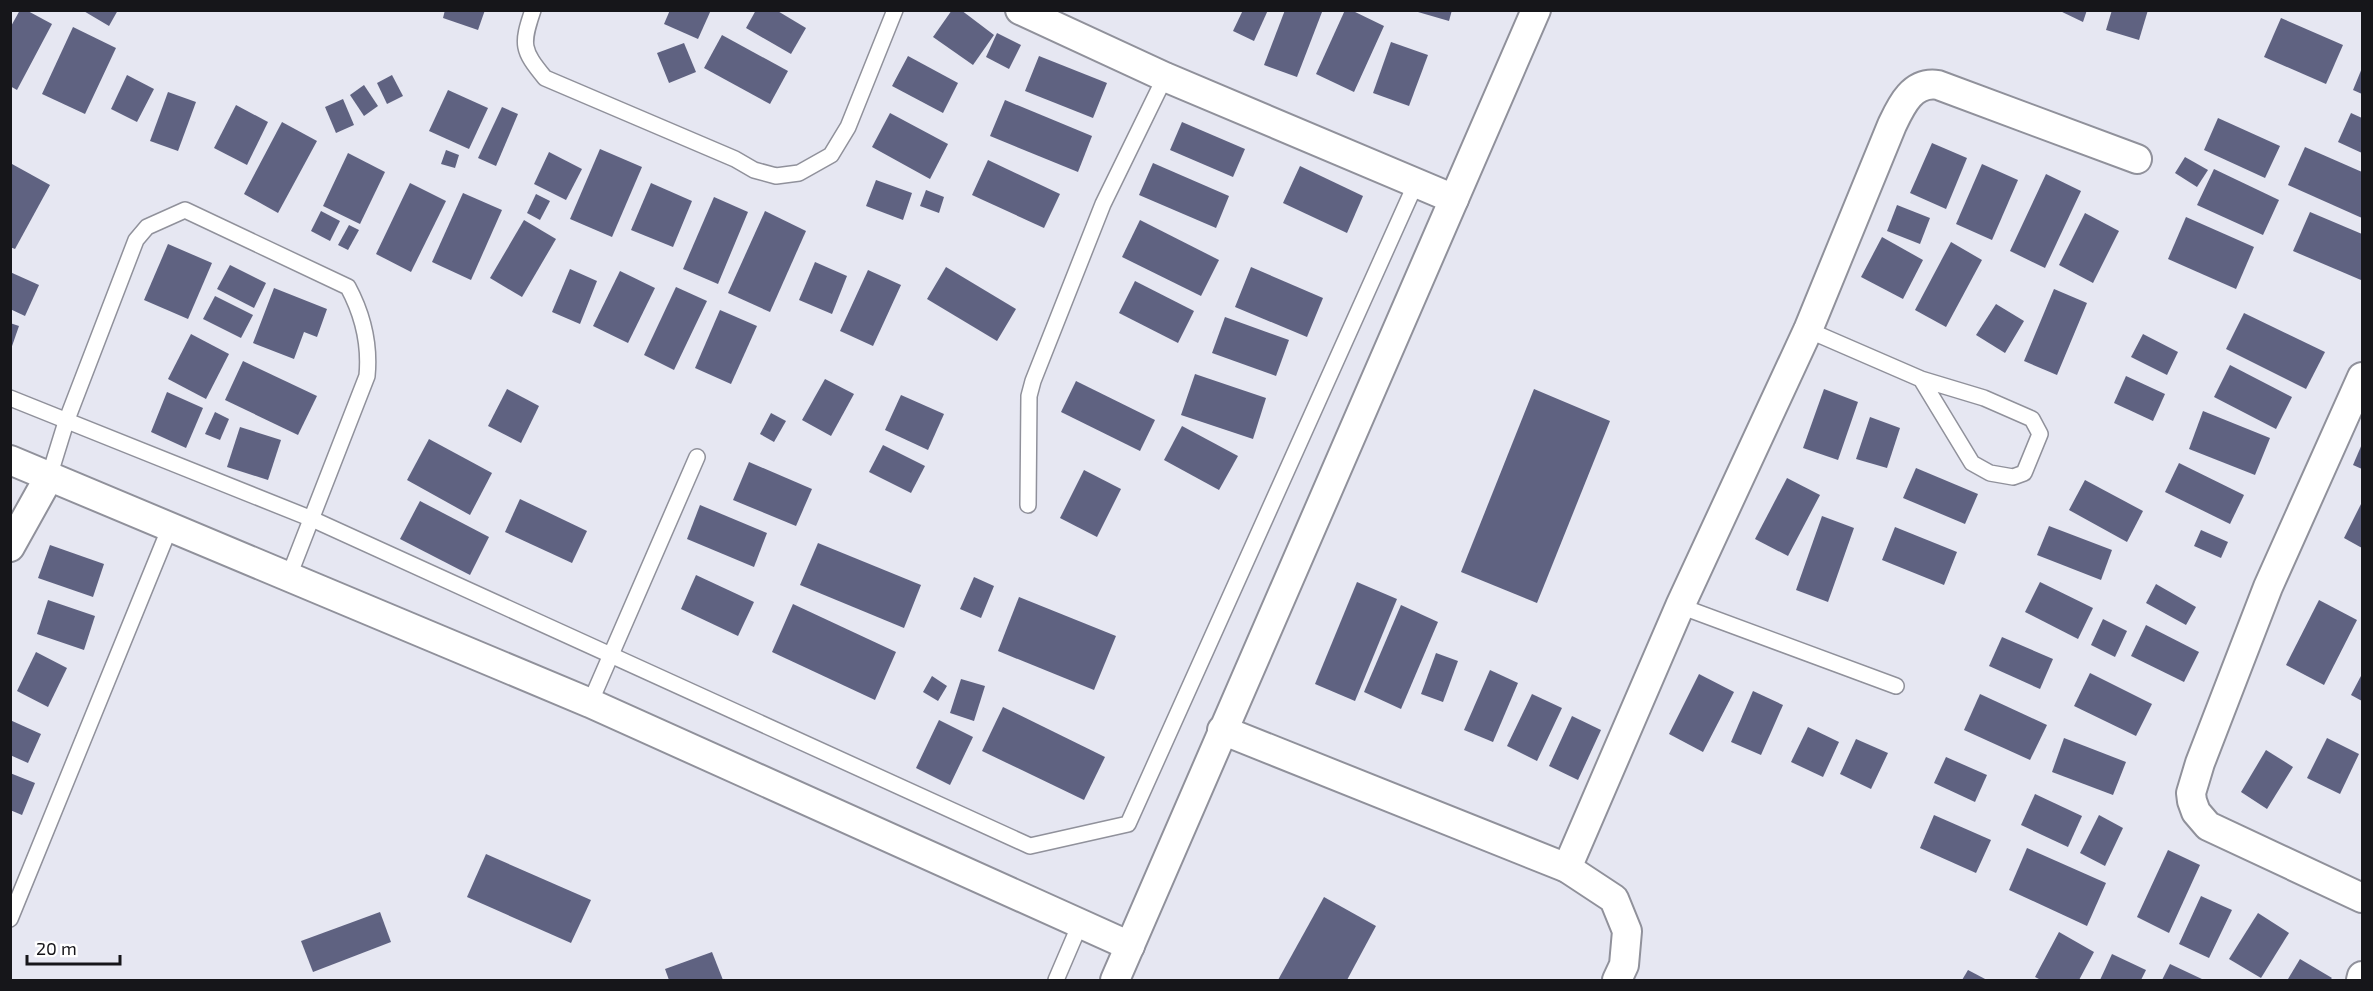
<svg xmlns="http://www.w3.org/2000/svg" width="2373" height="991" font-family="'Exo 2',sans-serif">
  <rect width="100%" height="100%" fill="#e6e7f2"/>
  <g fill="#5f6281">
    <path d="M20,10H26L52,24L17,90L10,86V28Z"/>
    <path d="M82,10H118L109,26Z"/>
    <path d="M445,10H485L478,30L443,18Z"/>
    <path d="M670,10H711L698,39L664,24Z"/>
    <path d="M756,10H776L806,28L791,54L746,28Z"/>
    <path d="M952,10H961L994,35L973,65L933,37Z"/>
    <path d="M1243,10H1268L1254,41L1233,31Z"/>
    <path d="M1285,10L1322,12L1297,77L1264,65Z"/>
    <path d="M1345,10H1351L1384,26L1354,92L1316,74Z"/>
    <path d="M1411,10H1452L1449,21Z"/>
    <path d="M2058,10H2087L2083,22Z"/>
    <path d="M2112,10H2148L2139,40L2106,30Z"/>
    <path d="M2281,18L2343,45L2326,84L2264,57Z"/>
    <path d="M73,27L116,48L85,114L42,94Z"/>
    <path d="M997,33L1021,45L1009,69L986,57Z"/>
    <path d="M722,35L788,71L770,104L704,68Z"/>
    <path d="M1391,42L1428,55L1409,106L1373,93Z"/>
    <path d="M684,43L696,72L669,83L657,53Z"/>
    <path d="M908,56L958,83L943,113L892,86Z"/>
    <path d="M1039,56L1107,83L1093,118L1025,91Z"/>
    <path d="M2362,68V94L2353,90Z"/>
    <path d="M127,75L154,89L137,122L111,109Z"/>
    <path d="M392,75L403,96L387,104L377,83Z"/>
    <path d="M364,85L378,106L364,116L350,95Z"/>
    <path d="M448,90L488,108L469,149L429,131Z"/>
    <path d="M168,92L196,102L178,151L150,141Z"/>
    <path d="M343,99L354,125L336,133L325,107Z"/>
    <path d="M1005,100L1092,136L1078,172L990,136Z"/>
    <path d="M236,105L268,122L247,165L214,148Z"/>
    <path d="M502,107L518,114L496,166L478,158Z"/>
    <path d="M890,113L948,144L930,179L872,147Z"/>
    <path d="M2351,113L2362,118V153L2338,142Z"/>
    <path d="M2218,118L2280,146L2265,178L2204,150Z"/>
    <path d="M282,122L317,141L278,213L244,194Z"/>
    <path d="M1182,122L1245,149L1233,177L1170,150Z"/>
    <path d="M1932,143L1967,158L1946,209L1910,193Z"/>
    <path d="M2305,147L2362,172V218L2288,185Z"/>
    <path d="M600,149L642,167L612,237L570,219Z"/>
    <path d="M446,150L459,155L455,168L441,164Z"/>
    <path d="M549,152L582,169L566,200L534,184Z"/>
    <path d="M348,153L385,172L360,224L323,206Z"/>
    <path d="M2185,157L2208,170L2197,187L2175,173Z"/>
    <path d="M988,160L1060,194L1044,228L972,195Z"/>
    <path d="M1153,163L1229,196L1216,228L1139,195Z"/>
    <path d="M12,164L50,185L15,249L10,247Z"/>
    <path d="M1982,164L2018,180L1992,240L1956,224Z"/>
    <path d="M1300,166L1363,196L1347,233L1283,203Z"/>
    <path d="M2214,169L2279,200L2263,235L2197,205Z"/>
    <path d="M2046,174L2081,191L2045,268L2010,251Z"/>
    <path d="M876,180L912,193L903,220L866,206Z"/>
    <path d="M410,183L446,201L411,272L376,254Z"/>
    <path d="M651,183L692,201L673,247L631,230Z"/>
    <path d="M926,190L944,197L939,213L920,206Z"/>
    <path d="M463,193L502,210L471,280L432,262Z"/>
    <path d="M536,194L550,201L540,220L527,213Z"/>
    <path d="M714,197L748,212L718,284L683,269Z"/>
    <path d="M1897,205L1930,218L1920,244L1887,231Z"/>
    <path d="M321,211L340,221L330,241L311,231Z"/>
    <path d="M765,211L806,231L770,312L728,293Z"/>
    <path d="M2310,212L2362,234L2361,280L2293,251Z"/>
    <path d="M2085,213L2119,231L2093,283L2059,265Z"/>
    <path d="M2186,217L2254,247L2236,289L2168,259Z"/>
    <path d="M524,220L556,239L522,297L490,278Z"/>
    <path d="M1140,220L1219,260L1201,296L1122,257Z"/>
    <path d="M349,225L359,230L348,250L338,245Z"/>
    <path d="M1882,237L1923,260L1903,299L1861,277Z"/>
    <path d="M1951,242L1982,260L1946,327L1915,310Z"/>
    <path d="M168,244L212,263L188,319L144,300Z"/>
    <path d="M815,262L847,276L832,314L799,300Z"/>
    <path d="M230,265L266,283L254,308L217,289Z"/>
    <path d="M946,267L1016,309L997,341L927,299Z"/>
    <path d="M1251,267L1323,298L1307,337L1235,307Z"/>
    <path d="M570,269L597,281L580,324L552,312Z"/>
    <path d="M868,270L901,285L873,346L840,331Z"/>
    <path d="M620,271L655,288L628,343L593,326Z"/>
    <path d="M10,272L39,285L25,316L10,309Z"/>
    <path d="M1135,281L1194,311L1178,343L1119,313Z"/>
    <path d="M676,287L707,301L674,370L644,355Z"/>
    <path d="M274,288L327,309L317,337L304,332L294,359L253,343Z"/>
    <path d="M2054,289L2087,303L2057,375L2024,361Z"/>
    <path d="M215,296L253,315L241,338L203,319Z"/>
    <path d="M1996,304L2024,321L2005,353L1976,335Z"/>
    <path d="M720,310L757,326L731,384L695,368Z"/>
    <path d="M2244,313L2325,352L2306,389L2226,349Z"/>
    <path d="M1225,317L1289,340L1276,376L1212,353Z"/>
    <path d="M10,323L19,326L11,349H10Z"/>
    <path d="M191,334L229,354L206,399L168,379Z"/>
    <path d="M2143,334L2178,352L2167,375L2131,357Z"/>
    <path d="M243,361L317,396L298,435L225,400Z"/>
    <path d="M2230,365L2292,397L2276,429L2214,397Z"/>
    <path d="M1195,374L1266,398L1253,439L1181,415Z"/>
    <path d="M2126,376L2165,394L2153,421L2114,403Z"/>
    <path d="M825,379L854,394L831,436L802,420Z"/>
    <path d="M1076,381L1155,420L1140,451L1061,412Z"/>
    <path d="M507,389L539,406L521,443L488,426Z"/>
    <path d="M1534,389L1610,421L1537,603L1461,572Z"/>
    <path d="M1824,389L1858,402L1838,460L1803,448Z"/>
    <path d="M167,392L203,408L186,448L151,432Z"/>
    <path d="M901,395L944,414L928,450L885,430Z"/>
    <path d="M2203,411L2270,438L2255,475L2189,449Z"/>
    <path d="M215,412L229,419L220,440L205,434Z"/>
    <path d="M771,413L786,421L774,442L760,434Z"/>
    <path d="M1870,417L1900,428L1887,468L1856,459Z"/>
    <path d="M1182,426L1238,456L1219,490L1164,460Z"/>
    <path d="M240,427L281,440L268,480L227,467Z"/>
    <path d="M429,439L492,473L470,515L407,480Z"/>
    <path d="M2362,444V469L2353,465Z"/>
    <path d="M883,445L925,466L911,493L869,472Z"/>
    <path d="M749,462L812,489L796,526L733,500Z"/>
    <path d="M2179,463L2244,495L2230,524L2165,492Z"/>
    <path d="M1916,468L1978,494L1965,524L1903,498Z"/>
    <path d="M1084,470L1121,489L1097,537L1060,518Z"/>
    <path d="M1787,478L1820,495L1788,556L1755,539Z"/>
    <path d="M2085,480L2143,511L2127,542L2069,510Z"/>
    <path d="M520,499L587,531L572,563L505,532Z"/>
    <path d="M420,501L489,537L470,575L400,539Z"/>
    <path d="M2362,502V548L2344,538Z"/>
    <path d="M700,505L767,533L754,567L687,539Z"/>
    <path d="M1822,516L1854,528L1828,602L1796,590Z"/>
    <path d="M2049,526L2112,550L2101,580L2037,555Z"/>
    <path d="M1895,527L1957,552L1944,585L1882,560Z"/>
    <path d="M2201,530L2228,542L2221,558L2194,546Z"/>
    <path d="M818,543L921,585L904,628L800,585Z"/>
    <path d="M50,545L104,564L93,597L38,578Z"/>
    <path d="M696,575L754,602L738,636L681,609Z"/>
    <path d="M974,577L994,586L981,618L960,609Z"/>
    <path d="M1357,582L1397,599L1355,701L1315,684Z"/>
    <path d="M2040,582L2093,608L2078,639L2025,612Z"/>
    <path d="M2156,584L2196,607L2186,625L2146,603Z"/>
    <path d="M1019,597L1116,636L1094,690L998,651Z"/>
    <path d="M48,600L95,616L84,650L37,634Z"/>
    <path d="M2319,600L2357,620L2324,685L2286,665Z"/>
    <path d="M793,604L896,652L875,700L772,652Z"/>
    <path d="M1401,605L1438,622L1401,709L1364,692Z"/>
    <path d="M2103,619L2127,631L2115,657L2091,645Z"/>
    <path d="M2146,625L2199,652L2184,682L2131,656Z"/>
    <path d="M2002,637L2053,659L2040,689L1989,666Z"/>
    <path d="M36,652L67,668L48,707L17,691Z"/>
    <path d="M1436,653L1458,661L1443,702L1421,694Z"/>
    <path d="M1490,670L1518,683L1493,742L1464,730Z"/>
    <path d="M2090,673L2152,704L2136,736L2074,706Z"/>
    <path d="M1699,674L1734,692L1703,752L1669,734Z"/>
    <path d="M2362,674V701L2351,695Z"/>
    <path d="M932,676L947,686L938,701L923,692Z"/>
    <path d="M961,679L985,686L974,721L950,713Z"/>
    <path d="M1753,691L1783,705L1761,755L1731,742Z"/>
    <path d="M1532,694L1562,708L1537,761L1507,746Z"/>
    <path d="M1980,694L2047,725L2030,760L1964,730Z"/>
    <path d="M1003,707L1105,757L1084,800L982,751Z"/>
    <path d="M1572,716L1601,730L1578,780L1549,766Z"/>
    <path d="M10,720L41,734L28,763L10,755Z"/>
    <path d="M939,720L973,737L950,785L916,768Z"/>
    <path d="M1808,727L1839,742L1823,777L1791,762Z"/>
    <path d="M2064,738L2126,762L2113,795L2052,772Z"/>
    <path d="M2327,738L2359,754L2340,794L2307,778Z"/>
    <path d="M1856,739L1888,753L1871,789L1840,774Z"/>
    <path d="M2266,750L2293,767L2267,809L2241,792Z"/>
    <path d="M1946,757L1987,775L1975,802L1934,783Z"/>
    <path d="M10,773L35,783L22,815L10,810Z"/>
    <path d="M2035,794L2082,816L2068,847L2021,825Z"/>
    <path d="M1934,815L1991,840L1976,873L1920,848Z"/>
    <path d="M2099,815L2123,828L2105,866L2080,853Z"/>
    <path d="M2027,848L2106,883L2087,926L2009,890Z"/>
    <path d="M2168,850L2200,865L2169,933L2137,917Z"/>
    <path d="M486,854L591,900L571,943L467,897Z"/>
    <path d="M2201,896L2232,910L2209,958L2179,944Z"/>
    <path d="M1324,897L1376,926L1347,980H1278Z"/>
    <path d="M380,912L391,942L313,972L301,941Z"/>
    <path d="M2258,913L2289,933L2261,978L2229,959Z"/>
    <path d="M2059,932L2094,952L2079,980H2041L2035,977Z"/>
    <path d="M712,952L723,980H669L665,969Z"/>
    <path d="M2112,954L2146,970L2141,980H2100Z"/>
    <path d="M2300,959L2332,978L2330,980L2288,979Z"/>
    <path d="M2170,964L2204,980H2162Z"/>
    <path d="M1968,970L1987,980H1962Z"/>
  </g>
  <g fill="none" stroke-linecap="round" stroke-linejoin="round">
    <g stroke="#90919b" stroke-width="18">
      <g id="lane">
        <path d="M533,10C521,45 522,50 545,78L735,159L754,170L776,176L799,173L831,155L848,127L895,10"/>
        <path d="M1808,330L1921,379L1984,398L2032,419L2040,434L2024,473L2013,477L1990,473L1972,463L1921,379"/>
        <path d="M10,398L312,519L1030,846L1128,824L1416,183"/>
        <path d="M49,477L66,422L136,240L147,227L185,210L348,287C363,315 370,345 367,376L289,576"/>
        <path d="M1028,505L1029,396L1033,381L1103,204L1165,77"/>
        <path d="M1680,606L1896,686"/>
        <path d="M590,703L697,457"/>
        <path d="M10,919L170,527"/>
        <path d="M1056,980L1080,924"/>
      </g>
    </g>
    <g stroke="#90919b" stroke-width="32">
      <g id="street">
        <path d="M1020,10L1165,77L1454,199"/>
        <path d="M2362,377L2268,587L2200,763L2191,793L2192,801L2196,812L2208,826L2362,898"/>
        <path d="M10,460L590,703L1130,946"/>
        <path d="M10,547L49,477"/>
        <path d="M1222,730L1567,868L1614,899L1627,931L1624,965L1617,980"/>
        <path d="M1567,868L1680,606L1808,330L1892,125C1901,106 1912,81 1938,85L2137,159"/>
        <path d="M1115,980L1536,10"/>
        <path d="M2361,980L2362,976"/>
      </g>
    </g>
    <use href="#lane" stroke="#fff" stroke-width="15"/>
    <use href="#street" stroke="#fff" stroke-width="28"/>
  </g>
  <rect width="2373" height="991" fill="none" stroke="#16161a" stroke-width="24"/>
  <path d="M27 955v9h93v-9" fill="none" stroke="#16161a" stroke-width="3"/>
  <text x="36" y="955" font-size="18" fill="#16161a" stroke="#ffffff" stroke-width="4.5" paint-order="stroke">20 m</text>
</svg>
